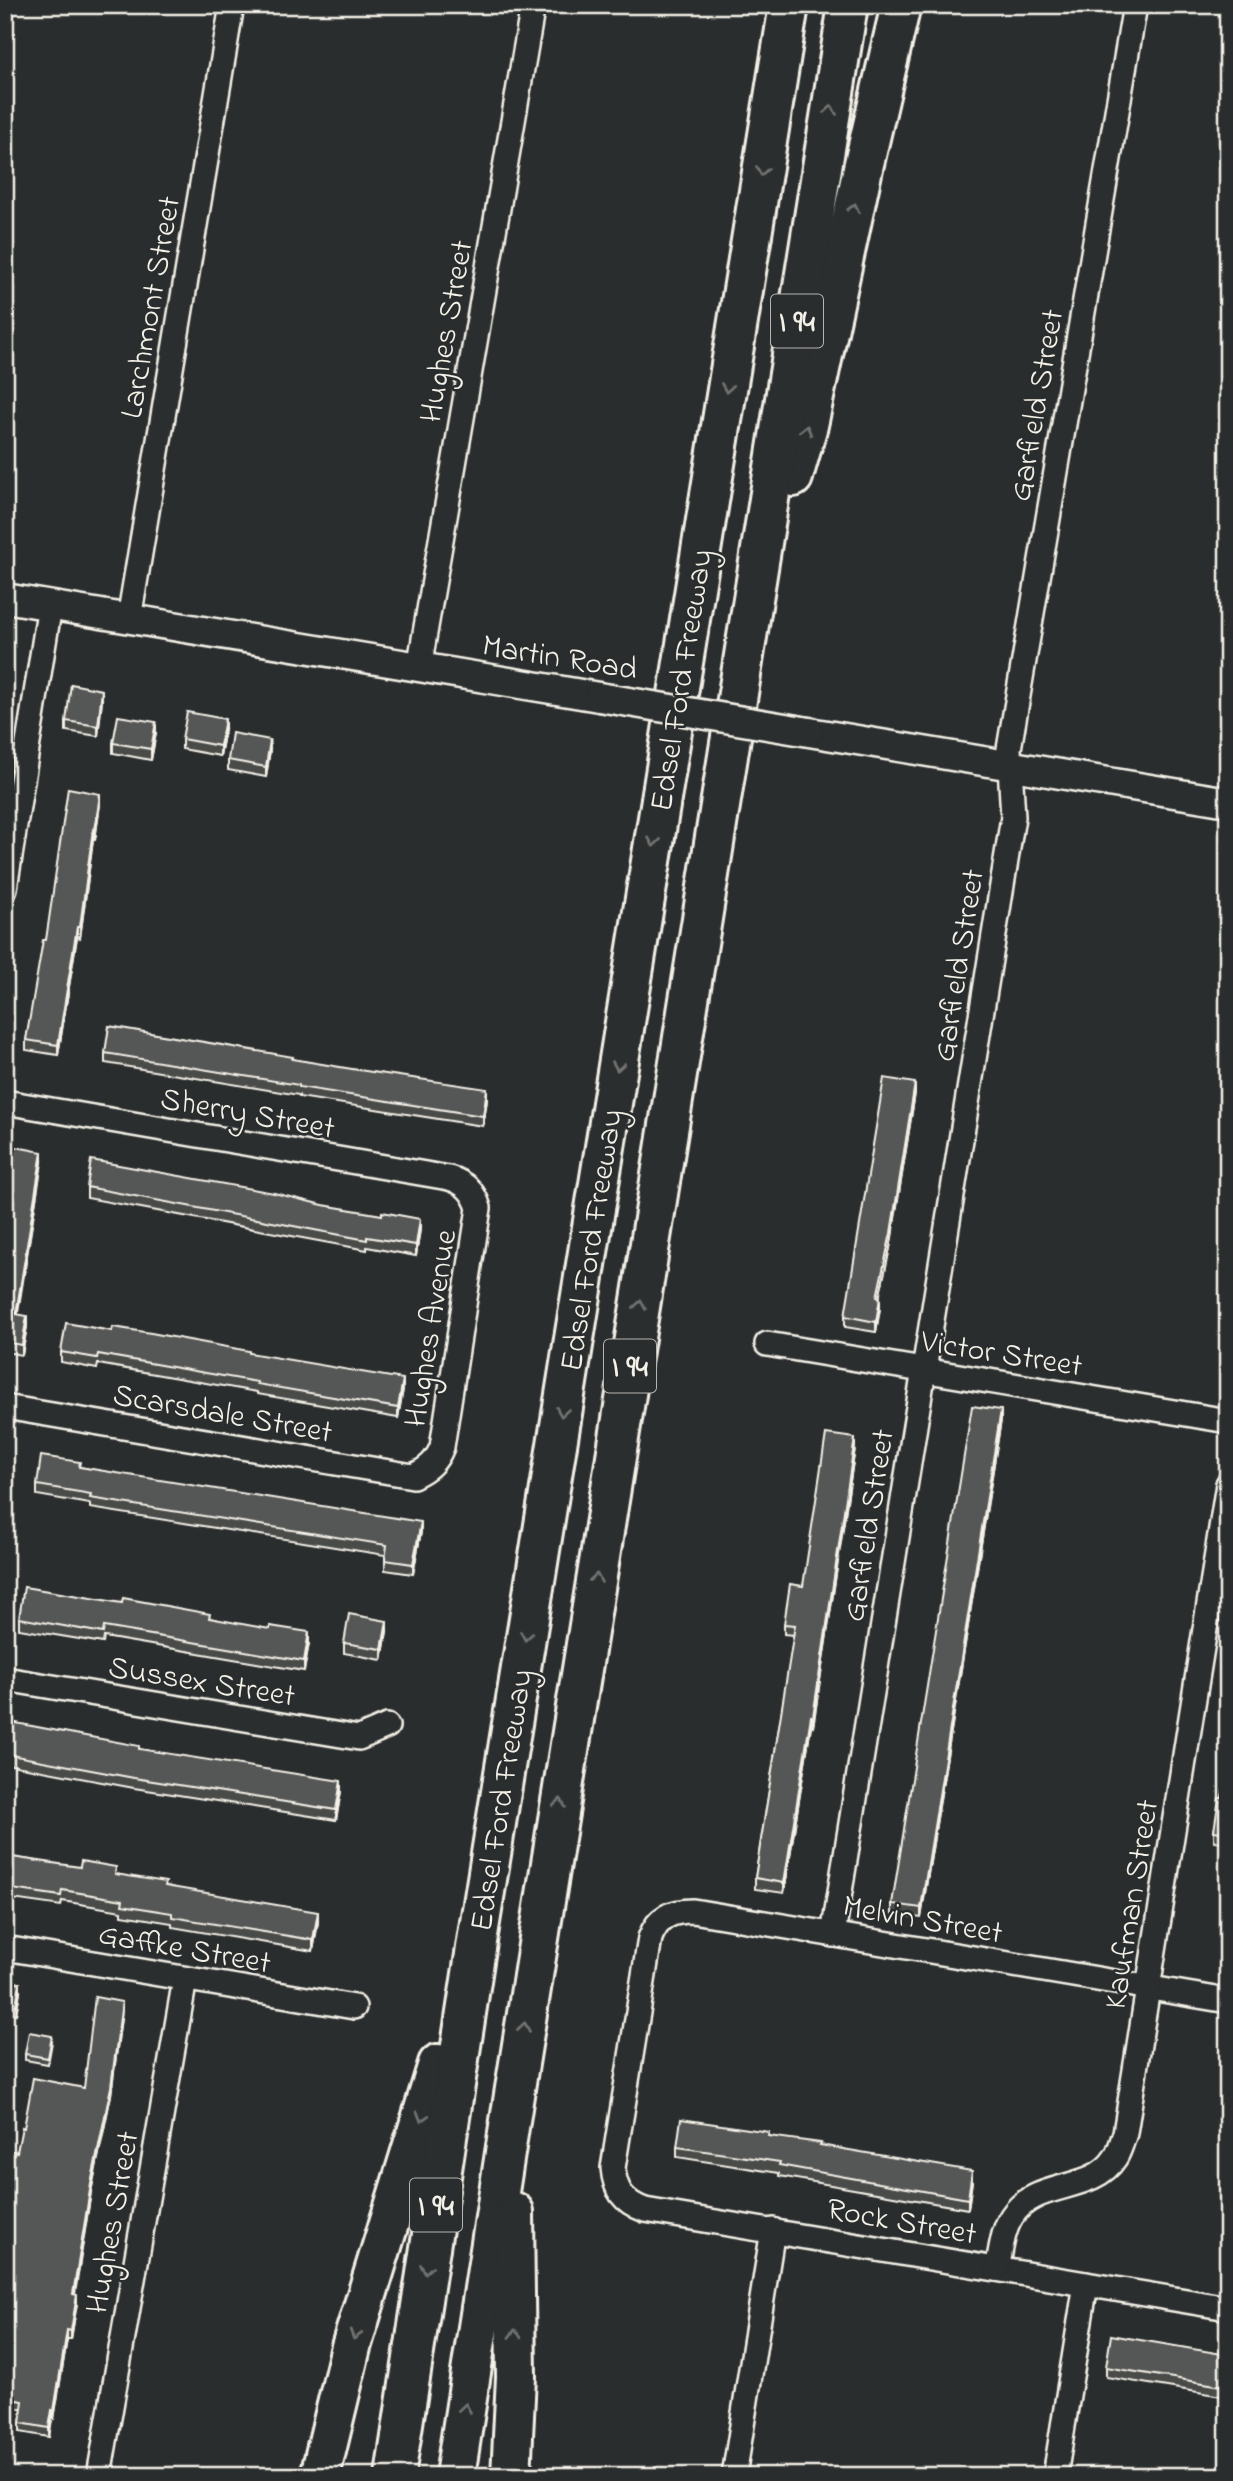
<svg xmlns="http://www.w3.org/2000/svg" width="1233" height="2481" font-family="'Indie Flower',sans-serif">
  <rect width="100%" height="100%" fill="#2a2d2e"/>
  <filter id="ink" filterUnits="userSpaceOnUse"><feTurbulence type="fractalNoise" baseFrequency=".0143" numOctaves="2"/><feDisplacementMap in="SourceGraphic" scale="14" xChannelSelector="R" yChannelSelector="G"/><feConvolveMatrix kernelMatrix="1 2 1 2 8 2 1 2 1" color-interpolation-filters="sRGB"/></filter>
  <g filter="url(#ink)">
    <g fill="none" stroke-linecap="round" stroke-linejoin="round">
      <g stroke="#f4f1e8" stroke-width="28">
        <g id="minor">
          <path d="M129,619L232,5"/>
          <path d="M419,668L533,5"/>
          <path d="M5,888L50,605"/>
          <path d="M5,1102L449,1178C466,1183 474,1192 479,1208L442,1447C436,1462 428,1469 413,1476L5,1407"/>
          <path d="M767,1344L1228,1421"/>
          <path d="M5,1679L359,1738L387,1726"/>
          <path d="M833,1935L1013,817L1009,749L1135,5"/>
          <path d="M5,1948L354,2007"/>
          <path d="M1228,2001L693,1911C671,1911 658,1917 650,1938L613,2168C615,2190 623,2202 645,2210L1228,2308"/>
          <path d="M997,2269C1001,2252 1002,2231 1012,2216C1036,2179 1092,2194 1115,2158C1120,2151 1122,2141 1125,2133L1228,1484"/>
          <path d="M99,2476L185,1979"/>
          <path d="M734,2476L773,2230"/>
          <path d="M1055,2476L1086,2284"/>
        </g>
      </g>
      <g stroke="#f4f1e8" stroke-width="33">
        <g id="tertiary">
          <path d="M5,598L599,697"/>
          <path d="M809,732L1228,802"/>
        </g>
      </g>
      <g stroke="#f4f1e8" stroke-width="44">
        <g id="motorway">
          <path d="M793,477L808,425L863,168L901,5"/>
          <path d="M320,2476L351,2347L438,2064"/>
          <path d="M395,2476L478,1935L789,5"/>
          <path d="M455,2476L514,2095L848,5"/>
          <path d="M511,2476L516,2377L514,2212"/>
        </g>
      </g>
      <use href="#minor" stroke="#2a2d2e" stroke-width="23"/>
      <use href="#tertiary" stroke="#2a2d2e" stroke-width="28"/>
      <use href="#motorway" stroke="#2a2d2e" stroke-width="38"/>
      <g stroke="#f4f1e8" stroke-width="33" stroke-linecap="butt">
        <path id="tertiary-bridge" d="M599,697L809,732"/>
      </g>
      <use href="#tertiary-bridge" stroke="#2a2d2e" stroke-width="28"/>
    </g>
    <g fill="#494b4a" stroke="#f4f1e8" stroke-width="2">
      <path d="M102,700L98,736L66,731V721Z"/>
      <path d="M225,729L220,756L182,749V739Z"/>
      <path d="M156,733L151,760L113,753V743Z"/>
      <path d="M270,750L266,777L228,770V760Z"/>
      <path d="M100,804L95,840H93L80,938L77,937L58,1055L26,1050V1040L46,940Z"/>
      <path d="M105,1053L293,1059L487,1100L483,1126L299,1097V1095L105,1063Z"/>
      <path d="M915,1093L891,1243L879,1298L880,1308L876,1332L845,1327V1316Z"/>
      <path d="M42,1162L17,1315L27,1326L22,1355L5,1352V1179Z"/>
      <path d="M87,1187L420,1229L416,1256L367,1247V1250L87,1198Z"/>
      <path d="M61,1352L249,1353L403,1389L398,1418L257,1394V1392L98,1364L97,1369L61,1362Z"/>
      <path d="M1001,1420L921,1918L892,1914V1904Z"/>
      <path d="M855,1448L813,1727L811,1726L784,1893L755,1889V1878L794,1635L784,1634V1624L803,1586Z"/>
      <path d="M80,1467L421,1532L413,1574L385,1570V1555L90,1508V1504L37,1495V1485Z"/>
      <path d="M19,1618H210L309,1643L304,1671L104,1637L103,1643L19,1629Z"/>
      <path d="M387,1631L382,1660L344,1653V1643Z"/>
      <path d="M5,1721L341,1791L336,1820L134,1788L5,1764Z"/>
      <path d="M1228,1768V1843L1214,1841V1831L1222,1798Z"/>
      <path d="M5,1856L116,1874L318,1922L313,1951L172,1927V1923L122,1915V1911L62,1901L61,1906L5,1898Z"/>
      <path d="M5,1980L20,1992L16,2014L5,2012Z"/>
      <path d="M122,2010L111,2095L91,2192L75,2294L77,2303L71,2339H67L54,2419H52L49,2437L20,2432V2423L22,2409L5,2407V2150L17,2152L24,2128L84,2088Z"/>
      <path d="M52,2042L48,2064L25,2060V2054Z"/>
      <path d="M769,2136L821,2146L972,2181L968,2209L779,2176V2173L677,2157V2147Z"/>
      <path d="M1228,2355V2397L1106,2377V2367Z"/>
    </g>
    <g fill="#3c3d3c" stroke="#f4f1e8" stroke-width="2">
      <path d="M10,71V82L5,109V99Z"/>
      <path d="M102,690V700L98,736V726Z"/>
      <path d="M225,719V729L220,756V746Z"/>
      <path d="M156,722V733L151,760V749Z"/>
      <path d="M270,740V750L266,777V767Z"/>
      <path d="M100,794V804L95,840V830Z"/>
      <path d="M93,829V840L80,938V927Z"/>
      <path d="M77,927V937L58,1055V1045Z"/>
      <path d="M915,1083V1093L891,1243L877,1308V1297Z"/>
      <path d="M487,1089V1100L483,1126V1116Z"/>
      <path d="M42,1152V1162L16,1325V1314Z"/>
      <path d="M420,1219V1229L416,1256V1245Z"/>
      <path d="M880,1298V1308L876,1332V1322Z"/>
      <path d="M27,1316V1326L22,1355V1345Z"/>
      <path d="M403,1379V1389L398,1418V1408Z"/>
      <path d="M1001,1410V1420L921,1918V1908Z"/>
      <path d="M855,1438V1448L813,1727V1717Z"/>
      <path d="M421,1522V1532L413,1574V1564Z"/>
      <path d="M387,1621V1631L382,1660V1649Z"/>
      <path d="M309,1632V1643L304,1671V1661Z"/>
      <path d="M811,1716V1726L784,1893V1883Z"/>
      <path d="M341,1781V1791L336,1820V1810Z"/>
      <path d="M318,1912V1922L313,1951V1940Z"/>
      <path d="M20,1983V1992L16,2014V2005Z"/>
      <path d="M122,2002V2010L111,2095L91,2192L73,2302V2294L91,2184Z"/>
      <path d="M972,2171V2181L968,2209V2199Z"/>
      <path d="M77,2295V2303L71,2339V2331Z"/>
      <path d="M67,2330V2339L54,2419V2411Z"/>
      <path d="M52,2410V2419L49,2437V2428Z"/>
    </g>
    <g fill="#555756" stroke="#f4f1e8" stroke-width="2">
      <path d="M5,70L10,71L5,99Z"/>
      <path d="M71,684L102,690L98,726L66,721Z"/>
      <path d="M187,712L225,719L220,746L182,739Z"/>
      <path d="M118,716L156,722L151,749L113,743Z"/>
      <path d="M232,733L270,740L266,767L228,760Z"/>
      <path d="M68,788L100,794L95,830L93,829L80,927H77L58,1045L26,1040L43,940H46Z"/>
      <path d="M109,1026L293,1057L292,1059L352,1069L487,1089L483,1116L299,1087V1085L105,1053Z"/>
      <path d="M884,1078L915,1083L891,1233L877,1297L880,1298L876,1322L845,1316Z"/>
      <path d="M11,1146L42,1152L16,1314L27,1316L22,1345L5,1342V1179Z"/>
      <path d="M91,1160L274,1193L323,1205L382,1215V1212L420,1219L416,1245L367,1237V1240L87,1187Z"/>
      <path d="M66,1323L112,1331L113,1327L151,1333L249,1351V1353L403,1379L398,1408L257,1384V1382L98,1354L97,1358L61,1352Z"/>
      <path d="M972,1406L1001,1410L921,1908L892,1904Z"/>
      <path d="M826,1434L855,1438L813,1717L811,1716L784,1883L755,1878L795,1625L784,1624L790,1584L803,1586Z"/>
      <path d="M41,1456L80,1462L79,1467L421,1522L413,1564L385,1560L387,1545L90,1498L91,1494L37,1485Z"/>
      <path d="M24,1587L122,1603L123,1598L210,1614L209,1618L270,1629V1626L309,1632L304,1661L104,1627L103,1633L19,1618Z"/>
      <path d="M349,1614L387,1621L382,1649L344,1643Z"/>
      <path d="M5,1721L139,1746V1749L341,1781L336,1810L134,1778L5,1754Z"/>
      <path d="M1228,1768V1833L1214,1831L1219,1798H1222Z"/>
      <path d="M5,1856L80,1867L81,1861L116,1867L115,1874L166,1882L165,1886L318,1912L313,1940L172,1917V1913L122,1905L123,1900L62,1890L61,1896L5,1888Z"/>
      <path d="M5,1980L20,1983L16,2005L5,2003Z"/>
      <path d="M95,1997L122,2002L111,2087L91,2184L73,2294L77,2295L71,2331L67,2330L54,2411L52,2410L49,2428L20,2423L23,2401L5,2398V2150L17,2152L22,2127L24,2128L33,2078L84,2088Z"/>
      <path d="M29,2032L52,2036L48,2058L25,2054Z"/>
      <path d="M681,2119L769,2132L768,2136L821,2143L820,2145L972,2171L968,2199L779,2165L780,2162L677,2147Z"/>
      <path d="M1111,2335L1228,2355V2387L1106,2367Z"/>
    </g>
    <defs><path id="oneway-chevron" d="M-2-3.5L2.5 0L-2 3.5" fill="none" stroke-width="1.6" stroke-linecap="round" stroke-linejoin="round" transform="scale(1.75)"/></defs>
    <g stroke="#71726f">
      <use href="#oneway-chevron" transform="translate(831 110) rotate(-81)"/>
      <use href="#oneway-chevron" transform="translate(762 171) rotate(99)"/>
      <use href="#oneway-chevron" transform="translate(854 208) rotate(-78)"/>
      <use href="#oneway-chevron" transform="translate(727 388) rotate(99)"/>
      <use href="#oneway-chevron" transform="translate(806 430) rotate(-75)"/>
      <use href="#oneway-chevron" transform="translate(654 842) rotate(99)"/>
      <use href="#oneway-chevron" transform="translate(618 1066) rotate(99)"/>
      <use href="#oneway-chevron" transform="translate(640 1305) rotate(-81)"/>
      <use href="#oneway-chevron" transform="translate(562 1412) rotate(99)"/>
      <use href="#oneway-chevron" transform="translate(596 1578) rotate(-81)"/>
      <use href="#oneway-chevron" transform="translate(526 1636) rotate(99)"/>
      <use href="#oneway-chevron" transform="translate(560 1803) rotate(-81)"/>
      <use href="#oneway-chevron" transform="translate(524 2027) rotate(-81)"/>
      <use href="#oneway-chevron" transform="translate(422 2117) rotate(107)"/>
      <use href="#oneway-chevron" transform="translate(426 2269) rotate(99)"/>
      <use href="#oneway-chevron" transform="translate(515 2334) rotate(-90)"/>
      <use href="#oneway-chevron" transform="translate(355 2335) rotate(107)"/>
      <use href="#oneway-chevron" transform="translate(465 2408) rotate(-81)"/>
    </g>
  </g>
  <g text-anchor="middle" stroke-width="5" stroke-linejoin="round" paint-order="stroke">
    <g fill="#2a2d2e" stroke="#b7b6b0" stroke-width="2">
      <rect x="771" y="294.5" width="52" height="53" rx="5"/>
      <rect x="604" y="1339.5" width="52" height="53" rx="5"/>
      <rect x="410" y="2178.5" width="52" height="53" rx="5"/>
    </g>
    <g font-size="30" font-weight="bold" fill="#f4f1e8">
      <text x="797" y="331">I 94</text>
      <text x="630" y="1376">I 94</text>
      <text x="436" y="2215">I 94</text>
    </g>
    <g font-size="32" fill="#f4f1e8" stroke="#2a2d2e">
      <text transform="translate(149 307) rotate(-80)" y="11">Larchmont Street</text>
      <text transform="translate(445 331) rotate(-80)" y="11">Hughes Street</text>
      <text transform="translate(1035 405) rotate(-80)" y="11">Garfield Street</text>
      <text transform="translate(560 656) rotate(9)" y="11">Martin Road</text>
      <text transform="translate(680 680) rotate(-81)" y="11">Edsel Ford Freeway</text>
      <text transform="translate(957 965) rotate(-81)" y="11">Garfield Street</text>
      <text transform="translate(248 1112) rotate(10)" y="11">Sherry Street</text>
      <text transform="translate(590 1240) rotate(-81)" y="11">Edsel Ford Freeway</text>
      <text transform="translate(429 1328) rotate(-81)" y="11">Hughes Avenue</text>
      <text transform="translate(1002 1352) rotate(9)" y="11">Victor Street</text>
      <text transform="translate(223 1412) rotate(10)" y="11">Scarsdale Street</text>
      <text transform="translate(867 1525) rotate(-81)" y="11">Garfield Street</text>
      <text transform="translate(202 1680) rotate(9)" y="11">Sussex Street</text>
      <text transform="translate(500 1800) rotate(-81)" y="11">Edsel Ford Freeway</text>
      <text transform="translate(1130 1904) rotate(-81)" y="11">Kaufman Street</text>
      <text transform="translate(923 1918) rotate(10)" y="11">Melvin Street</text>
      <text transform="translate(185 1947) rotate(10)" y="11">Gaffke Street</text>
      <text transform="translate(902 2220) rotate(10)" y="11">Rock Street</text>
      <text transform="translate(111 2222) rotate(-80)" y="11">Hughes Street</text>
    </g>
  </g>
  <rect width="1233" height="2481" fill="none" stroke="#2a2d2e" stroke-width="28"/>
  <rect x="14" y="14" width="1205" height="2453" fill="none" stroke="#f4f1e8" stroke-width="2.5" filter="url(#ink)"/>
</svg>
